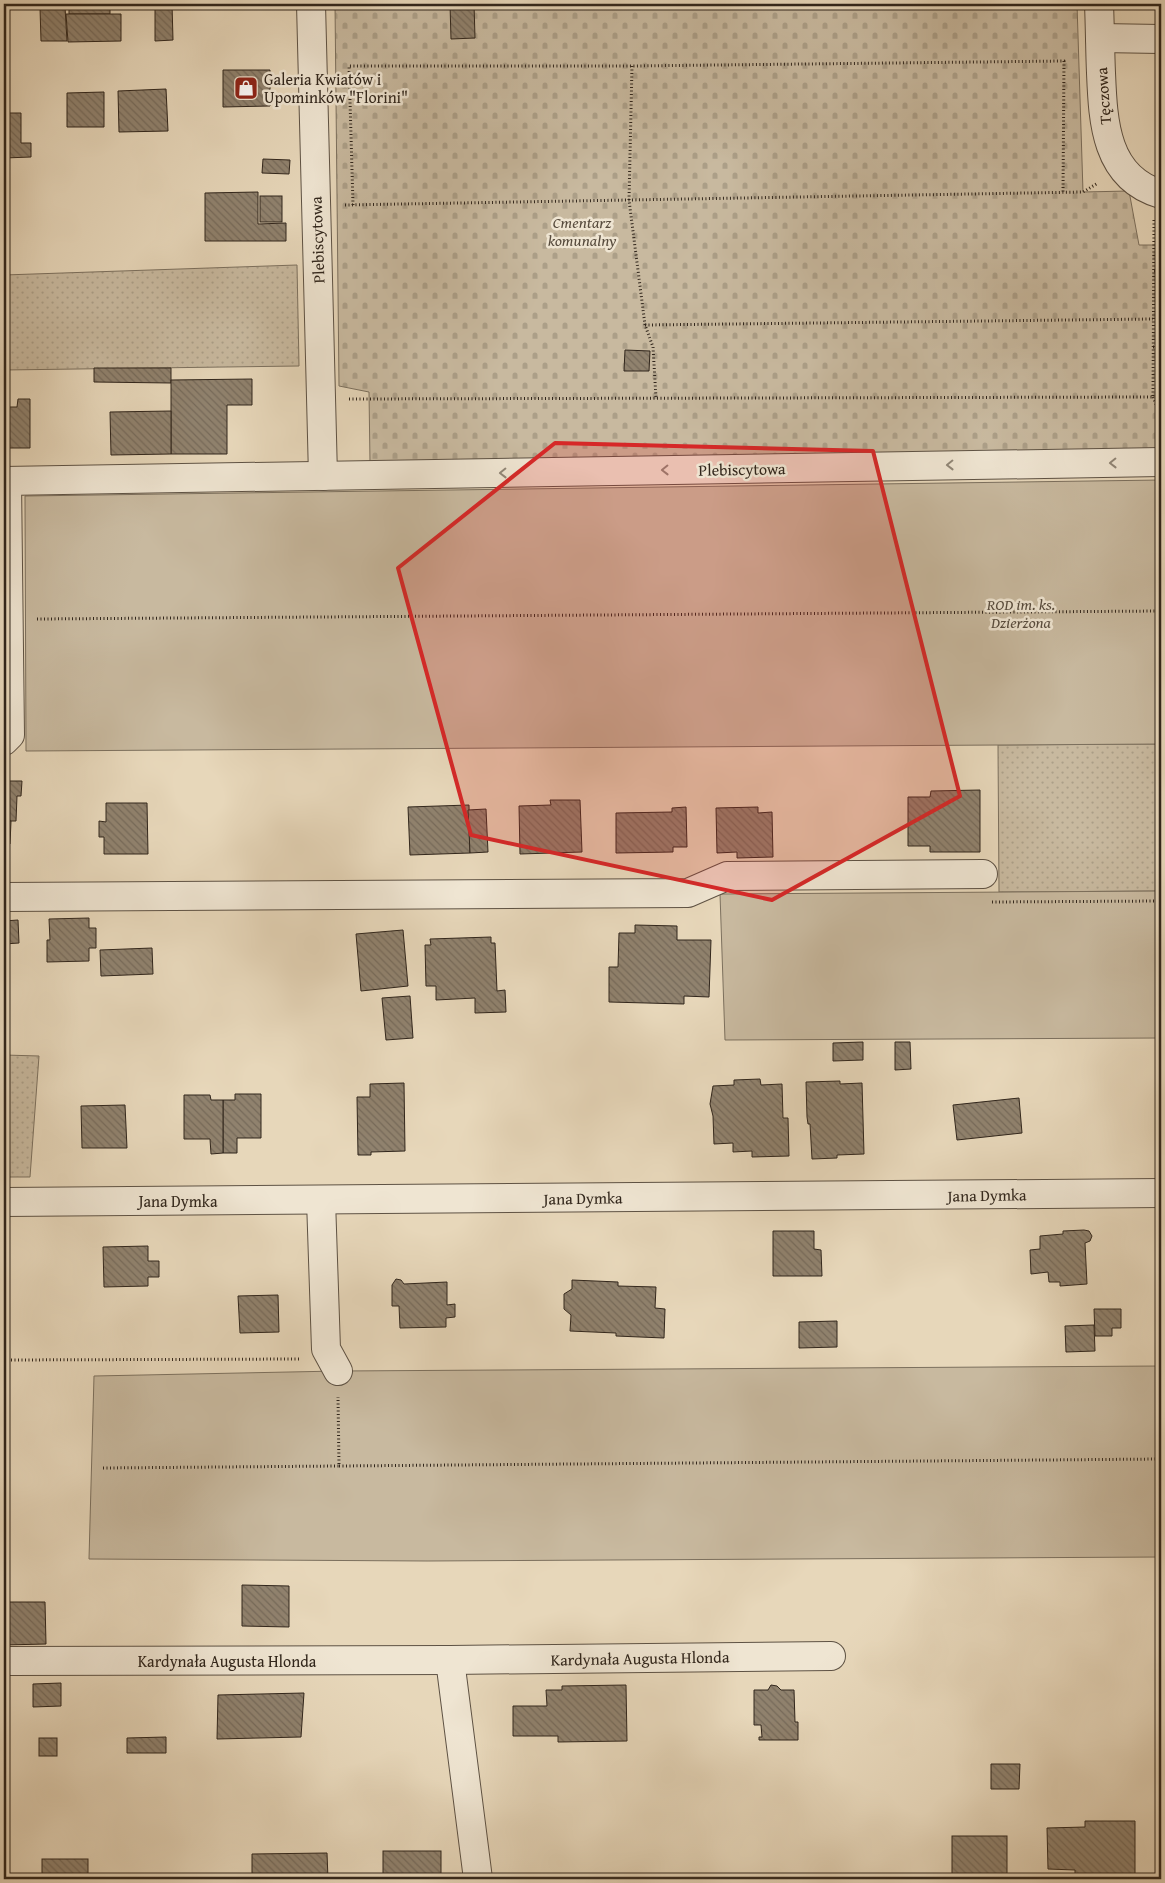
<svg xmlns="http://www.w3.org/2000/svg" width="1165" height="1883" font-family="'Gentium Book Plus',serif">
  <defs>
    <pattern id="grass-dots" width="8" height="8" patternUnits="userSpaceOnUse" patternTransform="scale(1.25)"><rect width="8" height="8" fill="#c8b99f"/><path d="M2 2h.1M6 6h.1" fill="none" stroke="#ac9f88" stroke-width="1.8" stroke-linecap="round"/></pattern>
    <pattern id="cemetery-stones" width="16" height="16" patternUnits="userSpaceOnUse" patternTransform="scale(1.25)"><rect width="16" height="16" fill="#c8b99f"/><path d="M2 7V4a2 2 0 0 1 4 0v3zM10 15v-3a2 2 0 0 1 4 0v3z" fill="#ac9f88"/></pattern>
    <pattern id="building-back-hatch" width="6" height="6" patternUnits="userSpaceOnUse" patternTransform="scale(1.25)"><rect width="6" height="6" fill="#90826e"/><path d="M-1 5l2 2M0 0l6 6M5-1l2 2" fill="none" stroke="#766a5a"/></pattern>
  </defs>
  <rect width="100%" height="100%" fill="#e7d7ba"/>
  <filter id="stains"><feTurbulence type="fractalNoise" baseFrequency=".004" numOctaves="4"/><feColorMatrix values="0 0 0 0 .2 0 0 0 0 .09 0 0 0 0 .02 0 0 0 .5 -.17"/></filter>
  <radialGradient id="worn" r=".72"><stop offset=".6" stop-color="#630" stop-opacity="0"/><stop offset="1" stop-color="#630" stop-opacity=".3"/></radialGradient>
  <g fill="url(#grass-dots)" stroke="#7c705e">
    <path d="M297,265L299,366L4,370V275Z"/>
    <path d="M1161,744V891L999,892L998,745Z"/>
    <path d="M4,1055L39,1056L30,1177H4Z"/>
  </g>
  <path fill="url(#cemetery-stones)" stroke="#7c705e" d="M335,4H1077L1083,192L1129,191L1139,245H1161V451L370,463L369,392L339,386Z"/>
  <g fill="#c8b99f" stroke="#7c705e">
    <path d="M1161,480V744L26,751L25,496Z"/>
    <path d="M1161,891V1038L725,1040L720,894Z"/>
    <path d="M1161,1366V1557L427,1561L89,1559L94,1376L338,1371Z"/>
  </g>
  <g fill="url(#building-back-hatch)" stroke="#31261c">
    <rect x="69" y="4" width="41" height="10"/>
    <path d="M155,4H172L173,40L155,41Z"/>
    <path d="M450,4H474L475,38L451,39Z"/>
    <path d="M65,7L67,41H41L40,8Z"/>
    <path d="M66,14H121V41L68,42Z"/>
    <path d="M223,70H270V106L223,107Z"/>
    <path d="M166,89L168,131L119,132L118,91Z"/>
    <path d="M104,92V127H67V93Z"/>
    <path d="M4,113H21V143H31V157L4,158Z"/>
    <path d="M263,159L290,160L289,174L262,173Z"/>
    <path d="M258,192V224L286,223V241H205V193Z"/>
    <rect x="260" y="196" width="22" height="26"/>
    <path d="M625,350L650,351L649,371H624Z"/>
    <path d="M94,368H171V383L94,382Z"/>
    <path d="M252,379V405H227V454H171V380Z"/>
    <path d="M18,399H30V448H4V407H17Z"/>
    <path d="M171,411V454L111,455L110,412Z"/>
    <path d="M4,781H22L21,796H17L16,821H4Z"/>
    <path d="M980,790V852H930V846H908V797H930L931,791Z"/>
    <path d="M550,800H580L582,852L520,854L519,806L551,805Z"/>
    <path d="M106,803H147L148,854H104V837H99V821L106,822Z"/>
    <path d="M469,805L470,853L410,855L408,807Z"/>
    <path d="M686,807L687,847H673V852L616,853V813L672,812V808Z"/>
    <path d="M758,807V813L772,812L773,857L737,858V852L717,853L716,808Z"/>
    <path d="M486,809L488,852L470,853L468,810Z"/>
    <path d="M4,821H11L10,844H4Z"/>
    <path d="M89,918V928H96V948H89V961L47,962V940H50L49,919Z"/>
    <path d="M18,920L19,943L4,944V921Z"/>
    <path d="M635,925L677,926V940H711L709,997L684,996V1004L609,1002V967H618L619,933H635Z"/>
    <path d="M403,930L408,986L361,991L356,934Z"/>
    <path d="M491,937V943H495L497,991L505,990L506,1012L475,1013V998L436,1000V986H426L425,945H431L430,939Z"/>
    <path d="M152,948L153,974L101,976L100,950Z"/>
    <path d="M410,996L413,1038L386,1040L382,998Z"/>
    <path d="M863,1042V1060L833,1061V1043Z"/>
    <path d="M895,1042H910L911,1069L895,1070Z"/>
    <path d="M760,1079L761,1085L782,1084L783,1118H788L789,1156L752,1157V1151L733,1152V1143L714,1144L713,1116L710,1104L713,1086L734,1085V1080Z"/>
    <path d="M840,1081V1084L862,1083L864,1154L837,1155V1158L812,1159L810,1124H808L807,1117L806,1082Z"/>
    <path d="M404,1083L405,1151L371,1152V1155H358L357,1097H370V1084Z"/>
    <path d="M235,1094H261V1138H237V1153H223V1100H235Z"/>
    <path d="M184,1095H210L211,1100H223V1153L211,1154L210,1139H184Z"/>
    <path d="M1019,1098L1022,1133L957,1140L953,1105Z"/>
    <path d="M125,1105L127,1148H82L81,1106Z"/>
    <path d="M1084,1230L1089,1231L1092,1236L1090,1241L1085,1243L1087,1284L1060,1286V1282H1049L1048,1272L1031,1274L1030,1250L1040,1249V1236L1063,1234V1231Z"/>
    <path d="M773,1231H814V1249L821,1250L822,1276H773Z"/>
    <path d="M148,1246V1261H159V1277H148V1286L104,1287L103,1247Z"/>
    <path d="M396,1279L401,1280L404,1284L447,1282V1305L455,1304V1317L446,1318V1327L400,1328L399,1306H392V1285Z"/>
    <path d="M572,1280L618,1282V1286L656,1287L655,1308L665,1309L664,1338L616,1336V1333L570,1331L571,1315L564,1309V1294L572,1289Z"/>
    <path d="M278,1295L279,1332L240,1333L238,1296Z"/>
    <path d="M1094,1309H1121V1328H1112V1336H1095Z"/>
    <path d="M837,1321V1347L799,1348V1322Z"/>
    <path d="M1094,1325L1095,1351L1066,1352L1065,1326Z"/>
    <path d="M242,1585L289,1586V1627L242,1626Z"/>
    <path d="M4,1597L9,1602H45L46,1644L4,1645Z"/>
    <path d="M61,1683V1706L33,1707V1684Z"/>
    <path d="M626,1685L627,1741L558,1742V1736H513V1706H547L546,1690H562V1686Z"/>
    <path d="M771,1685L777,1686L781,1690H794L795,1722H798V1740H759V1737H762L761,1725H754V1690H768Z"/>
    <path d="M304,1693L301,1737L217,1739L218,1695Z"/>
    <path d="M166,1737V1753H127V1738Z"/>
    <rect x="39" y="1738" width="18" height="18"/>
    <path d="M991,1764H1020L1019,1789H991Z"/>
    <path d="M1085,1821H1135V1875L1075,1876V1870L1048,1869L1047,1828L1085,1827Z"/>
    <rect x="952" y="1836" width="55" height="41"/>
    <rect x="383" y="1851" width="58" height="28"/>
    <path d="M327,1853L328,1879H252V1854Z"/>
    <rect x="42" y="1859" width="46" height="20"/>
  </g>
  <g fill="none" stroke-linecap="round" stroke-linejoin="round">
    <g stroke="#5e5244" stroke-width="30">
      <g id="minor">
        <path d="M311,4L323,476"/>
        <path d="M1099,4C1100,27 1100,50 1101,73C1103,121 1105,178 1161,194"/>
        <path d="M1100,38L1161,39"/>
        <path d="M4,481L1161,462"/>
        <path d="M4,741L10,735L7,481"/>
        <path d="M4,897L688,893L727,876L983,874"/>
        <path d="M321,1200L326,1349L338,1371"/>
        <path d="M4,1202L1161,1193"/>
        <path d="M450,1660L478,1879"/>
        <path d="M4,1661L450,1660L831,1656"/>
      </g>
    </g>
    <g stroke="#31261c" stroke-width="3" stroke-dasharray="1 2.5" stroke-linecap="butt">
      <path d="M632,66L629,200L645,325L653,347L656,398"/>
      <path d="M345,205L1083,192L1098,183"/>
      <path d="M353,205L349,66H632L1064,61L1063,192"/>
      <path d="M1154,271H1161"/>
      <path d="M645,325L1153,319"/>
      <path d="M1153,347H1161"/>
      <path d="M1153,397L1161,416"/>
      <path d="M349,399L1153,397L1154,219"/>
      <path d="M37,619L1161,611"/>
      <path d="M992,902L1161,901"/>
      <path d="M4,1360L301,1359"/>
      <path d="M339,1466L1161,1459"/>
      <path d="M103,1468L339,1466L338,1397"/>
    </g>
    <use href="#minor" stroke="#efe5d2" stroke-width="28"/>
  </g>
  <defs><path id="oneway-chevron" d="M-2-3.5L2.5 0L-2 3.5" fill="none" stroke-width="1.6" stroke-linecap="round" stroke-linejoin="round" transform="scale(1.25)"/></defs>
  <g stroke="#908677">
    <use href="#oneway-chevron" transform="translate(1113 463) rotate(179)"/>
    <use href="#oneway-chevron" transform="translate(950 465) rotate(179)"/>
    <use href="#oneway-chevron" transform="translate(665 470) rotate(179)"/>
    <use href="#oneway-chevron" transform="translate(503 473) rotate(179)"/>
  </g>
  <path fill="#d62828" fill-opacity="0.2" stroke="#d62828" stroke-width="4" stroke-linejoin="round" d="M555,443L873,451L960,796L772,900L471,835L398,568Z"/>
  <defs>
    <g id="shop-square" transform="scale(1.25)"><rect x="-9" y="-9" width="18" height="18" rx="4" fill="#8f2418" stroke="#efe5d2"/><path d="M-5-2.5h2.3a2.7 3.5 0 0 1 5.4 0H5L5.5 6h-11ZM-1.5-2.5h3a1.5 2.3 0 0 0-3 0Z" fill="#fff"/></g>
  </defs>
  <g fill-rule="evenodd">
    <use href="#shop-square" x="246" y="88"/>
  </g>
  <g text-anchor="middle" stroke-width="5" stroke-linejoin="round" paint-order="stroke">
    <g font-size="16" fill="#31261c" stroke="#efe5d2" text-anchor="start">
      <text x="264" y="85">Galeria Kwiatów i<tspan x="264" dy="18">Upominków "Florini"</tspan></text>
    </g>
    <g font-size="16" fill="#31261c" stroke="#efe5d2">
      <text transform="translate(1103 96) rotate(-94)" y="6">Tęczowa</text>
      <text transform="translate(317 240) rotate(-92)" y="6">Plebiscytowa</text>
      <text transform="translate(742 469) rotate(-1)" y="6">Plebiscytowa</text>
      <text transform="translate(987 1195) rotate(-1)" y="6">Jana Dymka</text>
      <text transform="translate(583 1198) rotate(-1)" y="6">Jana Dymka</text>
      <text x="178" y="1207">Jana Dymka</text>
      <text transform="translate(640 1658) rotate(-1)" y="6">Kardynała Augusta Hlonda</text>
      <text x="227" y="1667">Kardynała Augusta Hlonda</text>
    </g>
    <g font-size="16" font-style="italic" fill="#574b3d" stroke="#efe5d2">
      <text x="582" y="228">Cmentarz<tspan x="582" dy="18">komunalny</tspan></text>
      <text x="1021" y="610">ROD im. ks.<tspan x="1021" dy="18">Dzierżona</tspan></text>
    </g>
  </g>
  <rect width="1165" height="1883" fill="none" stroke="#e7d7ba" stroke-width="20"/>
  <rect x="5" y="5" width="1155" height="1873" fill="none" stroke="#31261c" stroke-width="2.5"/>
  <rect x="10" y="10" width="1145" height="1863" fill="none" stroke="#31261c"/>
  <rect width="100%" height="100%" filter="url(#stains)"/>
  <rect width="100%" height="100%" fill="url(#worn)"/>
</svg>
